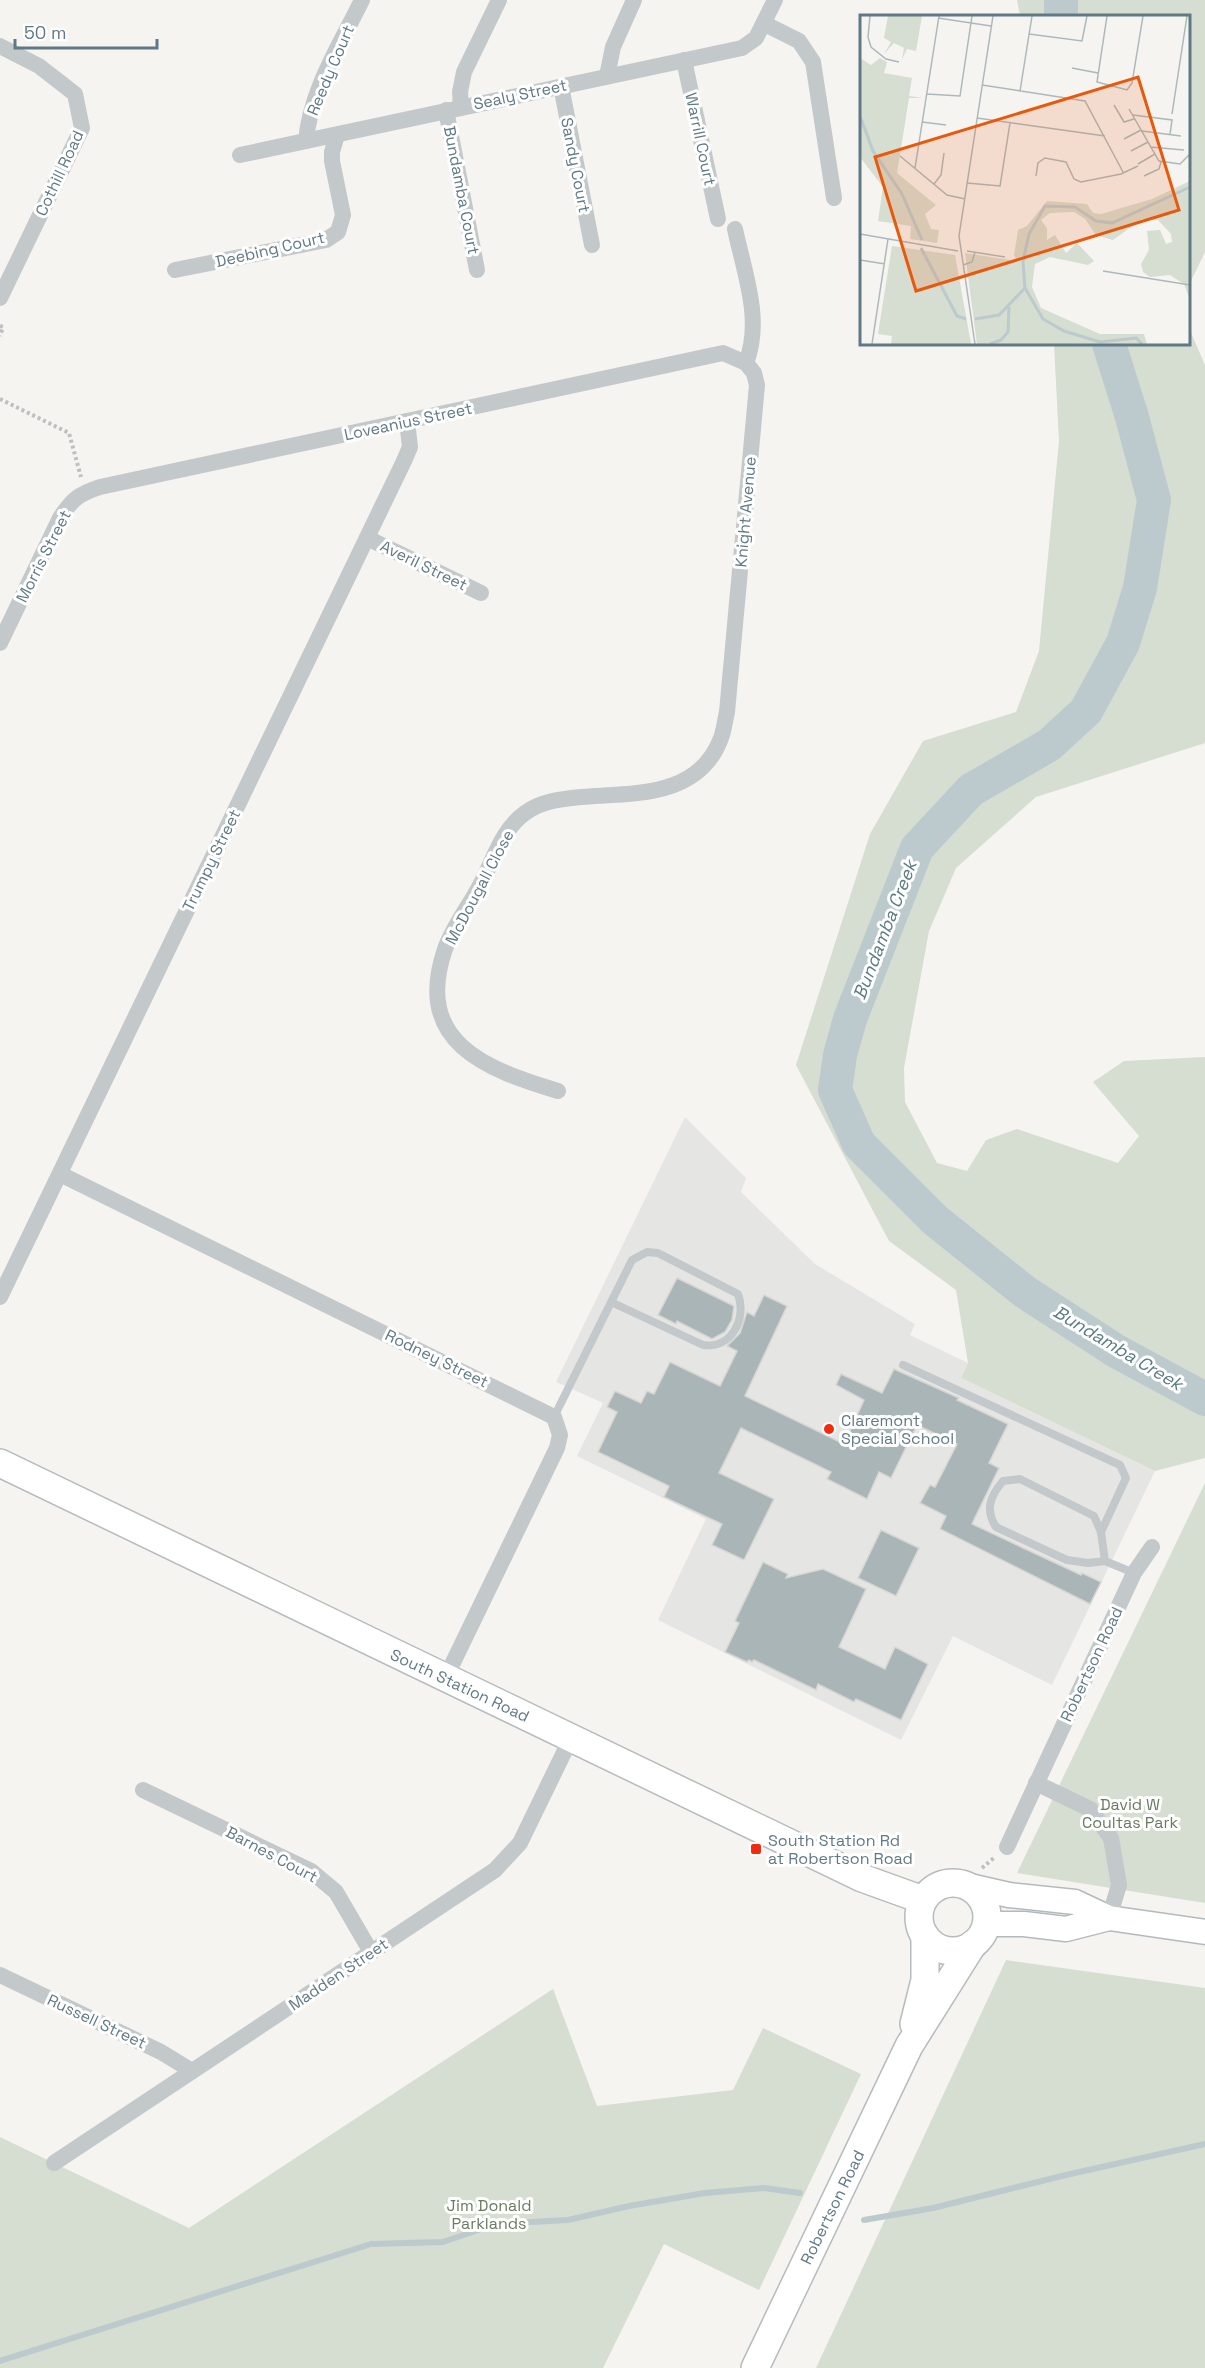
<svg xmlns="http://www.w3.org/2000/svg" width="1205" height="2368" font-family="'Space Grotesk',sans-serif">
  <rect width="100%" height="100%" fill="#f5f4f0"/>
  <path fill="#e5e6e4" d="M685,1117L746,1178L741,1192L815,1264L915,1324L910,1335L968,1363L961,1378L1155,1471L1052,1685L953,1636L901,1740L658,1620L706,1519L577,1456L603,1403L556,1382Z"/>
  <g fill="#d6ddd1">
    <path d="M1017,0H1205V252L1189,285L1188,16H1020Z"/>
    <path d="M1189,328L1205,365V743L1036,797L956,868L929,931L904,1068L905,1102L937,1163L967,1171L986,1140L1017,1129L1118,1163L1139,1136L1093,1082L1124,1061L1205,1057V1458L1155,1471L961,1378L968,1363L956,1290L889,1241L796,1065L870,834L923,741L1016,712L1039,651L1059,441L1054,344H1188Z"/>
    <path d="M1205,1483V1903L1017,1873Z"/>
    <path d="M1006,1960L1205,1988V2368H816Z"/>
    <path d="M553,1989L597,2106L733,2090L763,2028L861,2074L759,2290L664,2244L603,2368H0V2137L189,2228Z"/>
  </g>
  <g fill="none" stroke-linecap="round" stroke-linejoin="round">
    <g stroke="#bccace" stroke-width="6">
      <path d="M864,2220L933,2208L1066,2175L1205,2144"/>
      <path d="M0,2361L371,2244L443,2242L496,2224L568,2220L629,2206L705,2193L764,2188L800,2193"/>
    </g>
    <g stroke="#bccace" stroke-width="34">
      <path d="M1061,16V0"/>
      <path d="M1109,344L1132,417L1154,500L1140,588L1123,643L1086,711L1049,745L971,790L917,848L850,1019L840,1055L835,1090L859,1144L935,1220L1025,1292L1116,1351L1205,1399"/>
    </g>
  </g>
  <g fill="#aab5b8" stroke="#d6d6d3" stroke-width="1.5">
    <path d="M677,1278L734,1306L732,1320L725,1332L712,1339L677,1321L676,1324L658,1315Z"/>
    <path d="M764,1295L787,1306L745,1396L844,1444L864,1400L836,1385L841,1374L882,1393L894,1369L959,1398L957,1400L1008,1424L989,1463L999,1468L972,1524L1081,1575L1082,1573L1101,1582L1090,1604L940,1529L946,1516L920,1503L930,1485L935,1487L957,1444L917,1425L891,1478L879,1472L867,1499L827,1479L831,1472L741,1428L719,1473L774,1499L744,1560L712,1545L722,1524L664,1497L669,1486L598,1452L617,1412L607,1407L615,1391L641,1403L647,1391L654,1394L670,1362L720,1386L737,1351L727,1346L740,1333L747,1312L754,1316Z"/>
    <path d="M881,1530L919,1548L896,1596L858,1578Z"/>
    <path d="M763,1562L788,1574L786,1578L823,1569L866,1589L839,1647L885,1669L895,1647L928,1664L901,1720L856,1699L854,1702L818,1684L816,1690L754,1660L752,1662L749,1660L747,1662L725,1652L739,1623L735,1621Z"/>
  </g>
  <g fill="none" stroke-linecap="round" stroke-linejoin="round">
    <g stroke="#b3babd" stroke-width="27">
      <g id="secondary">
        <path d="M965,1885L1009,1895L1075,1902L1109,1918L1205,1932"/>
        <path d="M986,1924H1024L1066,1929L1109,1918"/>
      </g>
    </g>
    <g stroke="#b6bbbe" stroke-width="30">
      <g id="primary">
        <path d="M0,1463L862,1878L923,1900"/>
        <circle cx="953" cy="1917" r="34"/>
        <path d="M914,2024L925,1980V1936"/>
        <path d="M755,2368L909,2046L973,1944"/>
      </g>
    </g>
    <g stroke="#bdbfc1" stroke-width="4" stroke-dasharray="3 3" stroke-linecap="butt">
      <path d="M0,326L3,327L0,336"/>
      <path d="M0,399L69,433L81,477"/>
      <path d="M982,1868L995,1857"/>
    </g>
    <g stroke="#c3c8ca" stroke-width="8">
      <path d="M903,1365L1120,1465L1126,1478L1101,1532"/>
      <path d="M554,1417L632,1260L647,1252L658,1253L738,1294C747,1318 732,1349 703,1345L611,1302"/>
      <path d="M1105,1561L1101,1532L1094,1516L1020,1479L1003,1481C990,1496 985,1510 996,1527L1067,1560L1088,1563L1105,1561L1134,1573"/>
    </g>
    <g stroke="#c3c8ca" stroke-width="16">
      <path d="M765,24L799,41L813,62L834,198"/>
      <path d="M0,46L39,66L75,94L82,128L0,298"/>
      <path d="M684,60L718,219"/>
      <path d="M607,76L613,47L634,0"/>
      <path d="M561,86L592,245"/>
      <path d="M461,107L460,92L464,72L499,0"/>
      <path d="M446,110L477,270"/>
      <path d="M306,141C310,91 340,45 362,0"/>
      <path d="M240,155L742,48L756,38L775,0"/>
      <path d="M175,270L326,240L338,232L343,215L332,161V152L337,135"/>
      <path d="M367,538L481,593"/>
      <path d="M0,643L60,518C72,499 79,494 100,487L723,353L746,363"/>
      <path d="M558,1091C485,1069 413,1042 445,949C453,927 467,909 478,889C493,863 500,831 525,813C541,801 561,799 581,797C633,793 699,798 721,738C724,730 725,720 727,712L757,385L754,373L746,363C763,320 744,272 735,229"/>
      <path d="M60,1174L554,1417L560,1435L557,1448L445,1679"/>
      <path d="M0,1297L404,461L410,447L407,421"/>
      <path d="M1036,1783L1090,1809L1111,1838L1119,1885L1109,1918"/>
      <path d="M143,1790L311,1871L336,1892L371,1952"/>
      <path d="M1007,1847L1134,1573L1152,1547"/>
      <path d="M0,1975L161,2052L192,2071"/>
      <path d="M54,2163L495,1870L520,1843L571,1738"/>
    </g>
    <use href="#secondary" stroke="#fff" stroke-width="24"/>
    <use href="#primary" stroke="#fff" stroke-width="27"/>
  </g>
  <g fill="#f32a12" stroke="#fff" stroke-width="2">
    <circle cx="829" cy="1429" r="6"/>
    <rect x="750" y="1843" width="12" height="12" rx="3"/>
  </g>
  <g text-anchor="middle" stroke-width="6" stroke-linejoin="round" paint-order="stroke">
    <g font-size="16" fill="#617984" stroke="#fff">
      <text transform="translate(330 70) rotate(-67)" y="6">Reedy Court</text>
      <text transform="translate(520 94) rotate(-12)" y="6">Sealy Street</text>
      <text transform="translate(701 139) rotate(78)" y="6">Warrill Court</text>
      <text transform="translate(576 165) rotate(79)" y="6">Sandy Court</text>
      <text transform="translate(59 173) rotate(-65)" y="6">Cothill Road</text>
      <text transform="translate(462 190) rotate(79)" y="6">Bundamba Court</text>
      <text transform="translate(270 249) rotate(-13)" y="6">Deebing Court</text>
      <text transform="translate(408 421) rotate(-12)" y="6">Loveanius Street</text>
      <text transform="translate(745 512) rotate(-85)" y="6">Knight Avenue</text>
      <text transform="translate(43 556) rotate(-63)" y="6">Morris Street</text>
      <text transform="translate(424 565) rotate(26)" y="6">Averil Street</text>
      <text transform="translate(211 860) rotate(-64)" y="6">Trumpy Street</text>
      <text transform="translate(479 887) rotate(-62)" y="6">McDougall Close</text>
      <text transform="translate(437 1358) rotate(26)" y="6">Rodney Street</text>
      <text transform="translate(1091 1664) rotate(-65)" y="6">Robertson Road</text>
      <text transform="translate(460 1685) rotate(25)" y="6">South Station Road</text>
      <text transform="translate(272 1854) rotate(28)" y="6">Barnes Court</text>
      <text transform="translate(338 1974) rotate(-34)" y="6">Madden Street</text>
      <text transform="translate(97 2021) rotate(25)" y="6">Russell Street</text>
      <text transform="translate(832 2207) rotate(-64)" y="6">Robertson Road</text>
    </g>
    <g font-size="16" fill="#617984" stroke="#fff" text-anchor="start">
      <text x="841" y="1426">Claremont<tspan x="841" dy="18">Special School</tspan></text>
      <text x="768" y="1846">South Station Rd<tspan x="768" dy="18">at Robertson Road</tspan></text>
    </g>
    <g font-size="16" fill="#697b60" stroke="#fff">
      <text x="1130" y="1810">David W<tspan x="1130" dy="18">Coultas Park</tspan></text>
      <text x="489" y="2211">Jim Donald<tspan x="489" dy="18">Parklands</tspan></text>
    </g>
    <g font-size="18" font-style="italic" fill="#5c7c82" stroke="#fff">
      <text transform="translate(885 930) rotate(-69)" y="6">Bundamba Creek</text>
      <text transform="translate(1118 1348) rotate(31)" y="6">Bundamba Creek</text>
    </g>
  </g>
  <g transform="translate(860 15)">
    <rect width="330" height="330" fill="#f5f4f0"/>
    <path d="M28,1H62L56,36L47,34L42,44L44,33L34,28L24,39L31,27L24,23ZM0,43L11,50L20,43L27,47L24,58L52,63L49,81L63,83H49L37,158L76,190L65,199L71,214L79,215L77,228L50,224L51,211L18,206L23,172L0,142ZM330,166V285L324,269L310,260L290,262L283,257L281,249L289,235L287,216L300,215L306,229L312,227L311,219L298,205L282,204L253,225L236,220L225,204L214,197L190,198L181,205L187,213V225L195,220L206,238L217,228L234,246L228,250L190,242L175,249L172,272L181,293L240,319H284L287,329H117L105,238L157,246L154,240L158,215L167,211L187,186L227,189L233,198L241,199L292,184ZM32,231L95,240L111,329H31L32,321L18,319Z" fill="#d6ddd1"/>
    <path fill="none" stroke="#bccace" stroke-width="3" d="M0,101L13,136L42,179L62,225M61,233L97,301L106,304M115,304L139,300L165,273M130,329L141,325L148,317L149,292M282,329L276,323L240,327L204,316L183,304L165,273L163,246L169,219L185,191L215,192L236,206L252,208L330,172"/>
    <path fill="none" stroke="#adb8bb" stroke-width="1.5" d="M10,1L8,22L11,32L26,44L39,47M247,1L237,67L267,75L272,68L283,1M78,3L131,11M169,19L222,26L227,1M212,53L238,58M122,70L225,86L263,157M160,76L172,1M67,79L100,81L112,1M254,90L264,107L274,104M269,94L299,146L320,149L330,139M312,99L327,1M273,100L312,105L310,119M117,103L245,121M62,107L86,110M282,116L321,121M264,124L281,115M290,132L324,135M271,136L288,127M40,141L87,180L105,184M278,149L295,139M55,153L79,1M176,161L178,148L185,143L206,147L214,164L221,167L261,159L278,151M284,161L299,154L301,147M107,168L140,171L150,108M74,169L81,160L84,138M0,219L98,236M107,236L145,242M0,245L25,249M103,250L112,247L115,237M243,256L330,270M12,329L28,224M115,329L99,221L133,1"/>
    <path fill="#e8590c" fill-opacity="0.15" stroke="#e8590c" stroke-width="3" d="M278,62L319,195L56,276L15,142Z"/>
    <rect width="330" height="330" fill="none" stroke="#617984" stroke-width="3"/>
  </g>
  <path d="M15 39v9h142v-9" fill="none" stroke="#617984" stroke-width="3"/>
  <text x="24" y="39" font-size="18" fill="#617984" stroke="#ffffff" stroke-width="4.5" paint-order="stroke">50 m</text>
</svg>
